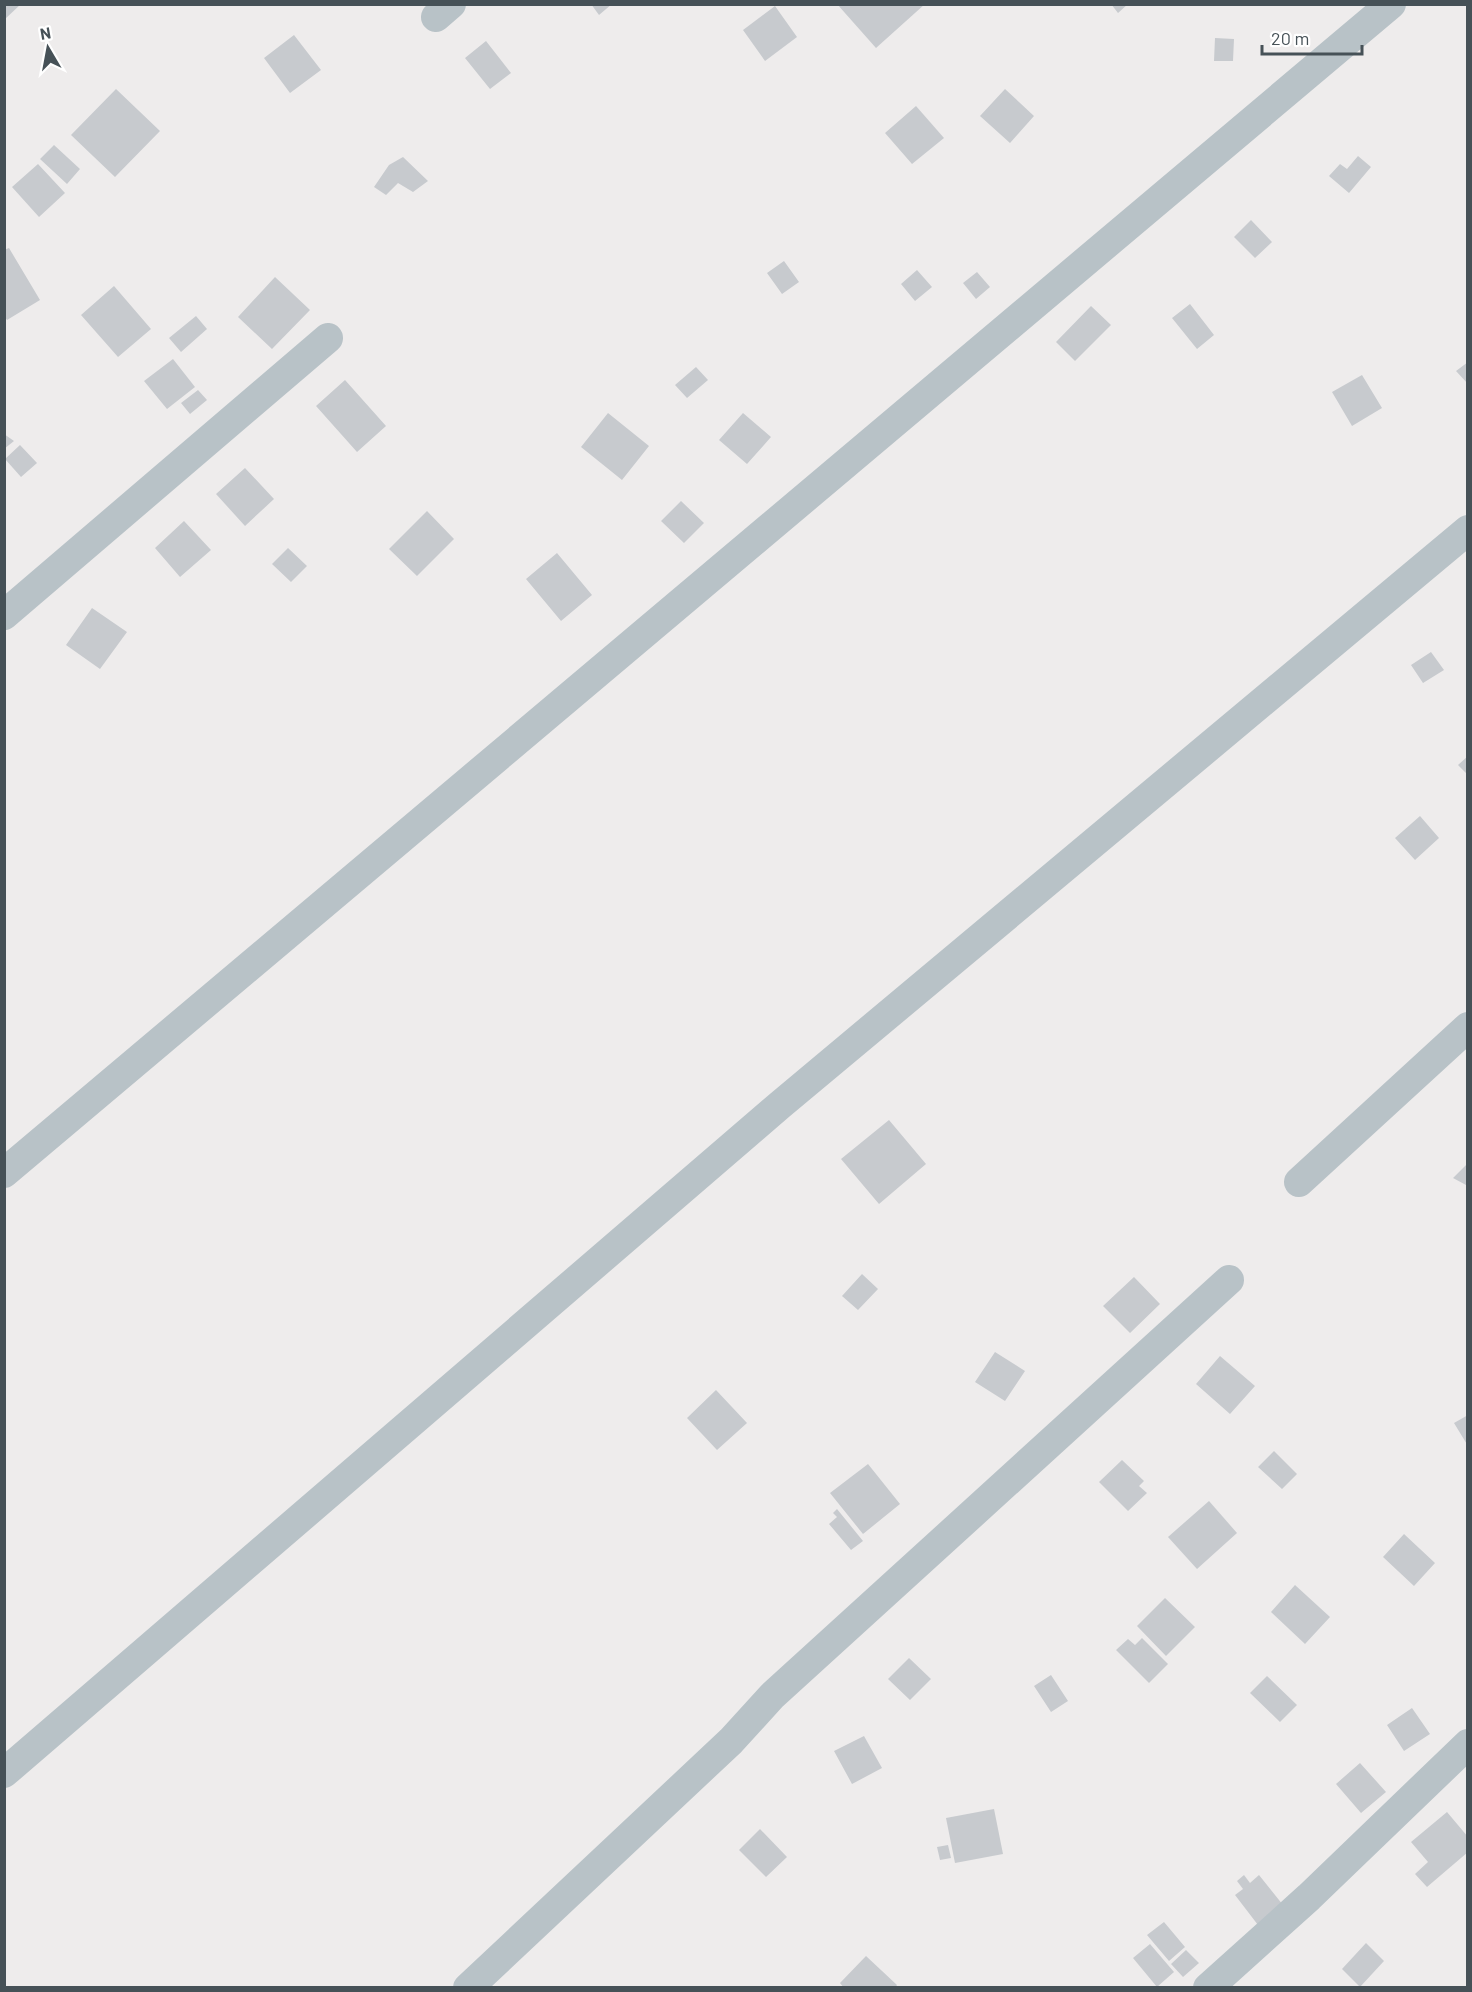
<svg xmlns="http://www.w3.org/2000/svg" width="1472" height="1992" font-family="Barlow,sans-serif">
<rect width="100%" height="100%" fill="#eeecec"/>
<path fill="#c7cace" d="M4,4H21L4,20Z
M591,4H612L599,15Z
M837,4H925L876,48Z
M1111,4H1128L1118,13Z
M775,6L797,37L765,61L743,30Z
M294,35L321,70L290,93L264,58Z
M1215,38L1234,39L1233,61H1214Z
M486,41L511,73L490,89L465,58Z
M116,89L160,131L115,177L71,135Z
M1005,89L1034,116L1010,143L980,116Z
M916,106L944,138L912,164L885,133Z
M54,145L80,169L67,184L40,159Z
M1358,156L1371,167L1349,193L1329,176L1340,164L1347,169Z
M403,157L428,181L413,192L398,183L386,195L374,187L389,165Z
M38,164L65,193L39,217L12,187Z
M1251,220L1272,242L1255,258L1234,237Z
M9,248L40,300L7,320L4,316V250Z
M784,261L799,282L782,294L767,273Z
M917,270L932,287L915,301L901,284Z
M977,272L990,287L976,299L963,283Z
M275,277L310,310L272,349L238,317Z
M114,286L151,329L118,357L81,315Z
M1190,304L1214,335L1197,349L1172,318Z
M1091,306L1111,325L1075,361L1056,342Z
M196,316L207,329L181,352L169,338Z
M173,359L195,387L167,409L144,381Z
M1468,362V384L1456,371Z
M696,367L708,380L687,398L675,385Z
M1362,375L1382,408L1352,426L1332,392Z
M345,380L386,426L357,452L316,406Z
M198,390L207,400L190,414L181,403Z
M608,413L649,446L622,480L581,447Z
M743,413L771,437L747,464L719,440Z
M4,434L14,441L4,449Z
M20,445L37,463L21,477L5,459Z
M245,468L274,499L245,526L216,494Z
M681,501L704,523L684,543L661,521Z
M427,511L454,539L417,576L389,549Z
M184,521L211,550L180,577L155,548Z
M288,548L307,566L291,582L272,564Z
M557,553L592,595L561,621L526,579Z
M92,608L127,632L100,669L66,645Z
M1431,652L1444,670L1423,683L1411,665Z
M1468,756V775L1458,765Z
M1420,816L1439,838L1415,860L1395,838Z
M889,1120L926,1164L879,1204L841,1159Z
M1468,1163V1184L1466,1185L1453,1178Z
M862,1274L878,1289L858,1310L842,1296Z
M1134,1277L1160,1304L1130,1333L1103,1306Z
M995,1352L1025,1371L1005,1401L975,1382Z
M1220,1356L1255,1386L1230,1414L1196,1384Z
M716,1390L747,1423L717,1450L687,1418Z
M1468,1415V1446L1454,1423Z
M1274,1451L1297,1474L1282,1489L1258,1467Z
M1122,1460L1144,1481L1139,1486L1147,1493L1128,1511L1099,1482Z
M868,1464L900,1504L863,1534L830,1493Z
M1209,1501L1237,1533L1197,1569L1168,1537Z
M837,1509L863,1541L851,1550L829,1524L837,1517L833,1513Z
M1404,1534L1435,1563L1414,1586L1383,1557Z
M1295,1585L1330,1617L1305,1644L1271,1612Z
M1165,1598L1195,1627L1166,1656L1137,1626Z
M1142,1638L1168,1664L1149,1683L1116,1650L1128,1639L1135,1645Z
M909,1658L931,1679L910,1700L888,1679Z
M1051,1675L1068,1701L1051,1712L1034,1686Z
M1267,1676L1297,1705L1280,1722L1250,1693Z
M1412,1708L1430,1734L1404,1751L1387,1725Z
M864,1736L882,1768L852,1784L834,1751Z
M1360,1763L1386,1792L1361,1813L1336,1784Z
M994,1809L1003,1854L955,1863L946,1818Z
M1447,1812L1468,1837V1852L1427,1887L1415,1874L1428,1862L1411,1842Z
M760,1829L787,1857L766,1877L739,1850Z
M948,1845L951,1858L940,1860L937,1847Z
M1244,1875L1250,1883L1259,1875L1283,1905L1258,1925L1235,1895L1243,1889L1237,1881Z
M1164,1922L1185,1947L1169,1961L1147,1935Z
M1366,1943L1384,1961L1360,1987L1342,1969Z
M1150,1944L1174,1972L1157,1987L1133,1958Z
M1186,1950L1199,1963L1183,1977L1171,1964Z
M866,1956L897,1985L895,1988H844L840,1983Z"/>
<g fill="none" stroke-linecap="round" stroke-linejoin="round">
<path stroke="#b8c2c7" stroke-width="30" d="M436,17L451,4
M4,615L328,338
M4,1173L1391,4
M1299,1182L1468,1027
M4,1773L780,1105L1468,530
M468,1988L731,1741L772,1696L1229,1280
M1208,1988L1309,1897L1468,1744"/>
</g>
<rect width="1472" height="1992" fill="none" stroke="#465157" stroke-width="12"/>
<g transform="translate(48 48) rotate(350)" stroke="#ffffff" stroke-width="4.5" paint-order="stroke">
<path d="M0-4.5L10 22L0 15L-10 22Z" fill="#465157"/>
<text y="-9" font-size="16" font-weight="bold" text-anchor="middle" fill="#465157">N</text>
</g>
<path d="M1262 45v9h100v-9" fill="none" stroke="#465157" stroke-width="3"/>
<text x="1271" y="45" font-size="18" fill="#465157" stroke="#ffffff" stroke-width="4.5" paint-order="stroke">20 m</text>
</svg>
